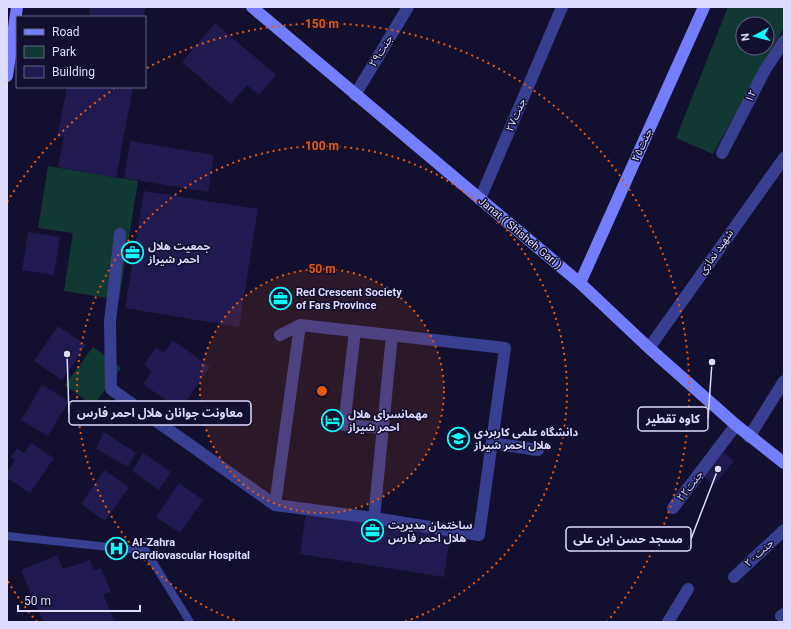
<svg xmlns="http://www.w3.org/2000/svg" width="791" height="629" font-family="Roboto,'Noto Sans Arabic',sans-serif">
<rect width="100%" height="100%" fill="#12102e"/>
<path fill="#123833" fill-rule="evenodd" d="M728,7H784V27L713,154L676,138ZM743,24H767V48H743Z
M48,166L138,181L119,300L64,291L73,233L38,228Z
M93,347L121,368L93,406L65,385Z"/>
<path fill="#201a50" d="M90,7H145L144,17H89Z
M215,23L276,75L259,95L247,85L231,104L182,62Z
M67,87H133L116,178L58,167L64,136L57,138Z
M130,141L214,155L208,192L124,178Z
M144,191L258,209L239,327L125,308Z
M28,232L60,237L54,275L22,270Z
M58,326L86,345L62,380L34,361Z
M173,340L210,367L180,410L143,384L152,371L144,365L156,347L164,353Z
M42,385L69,401L48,436L21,420Z
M104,432L136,453L128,467L96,449Z
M31,443L54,458L30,493L7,478V472L15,460L11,457L17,448L24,453Z
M723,452L734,461L714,485L703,476Z
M143,453L171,472L159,490L132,471Z
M104,470L129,487L105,521L81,504Z
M179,483L203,500L180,533L156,517Z
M306,513L450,536L444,577L300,554Z
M57,555L63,569L90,560L94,570L101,568L111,592L103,594L115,622H43L21,570Z"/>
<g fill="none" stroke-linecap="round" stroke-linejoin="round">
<path stroke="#383e90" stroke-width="8" d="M7,536L146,551L190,622"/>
<path stroke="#383e90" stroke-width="12" d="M355,95L408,7
M722,153L765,70L784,41
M480,199L562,7
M120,234L110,321L111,389L275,505
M355,331L344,425L383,428
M280,335L300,325L505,348L479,535L374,518L275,505L300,325
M649,348L784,158
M749,437L784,381
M492,443L538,450
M673,508L736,425
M374,518L392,335
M734,577L784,530
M781,616L784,614
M668,622L688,589"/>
<path stroke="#737eff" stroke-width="12" d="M252,7L580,283L649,348L736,425L784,463
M7,76L17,7
M580,283L704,7"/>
</g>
<circle cx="322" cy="391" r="122" fill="#e8590c" fill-opacity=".12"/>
<g fill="none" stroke="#e8590c" stroke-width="2" stroke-dasharray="2 4">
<circle cx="322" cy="391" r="122"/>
<path d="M240 622A245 245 0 1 1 404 622"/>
<path d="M37 622A367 367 0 0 1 7 580M7 202A367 367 0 0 1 114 89M147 68A367 367 0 0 1 607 622"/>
</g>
<defs>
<symbol id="office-ring" viewBox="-11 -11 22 22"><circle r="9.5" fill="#12102e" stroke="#08fffe" stroke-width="1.5"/><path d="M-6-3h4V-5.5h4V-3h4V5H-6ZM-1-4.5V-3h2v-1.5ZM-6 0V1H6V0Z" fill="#08fffe"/></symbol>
<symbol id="hotel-ring" viewBox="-11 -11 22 22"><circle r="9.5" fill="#12102e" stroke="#08fffe" stroke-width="1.5"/><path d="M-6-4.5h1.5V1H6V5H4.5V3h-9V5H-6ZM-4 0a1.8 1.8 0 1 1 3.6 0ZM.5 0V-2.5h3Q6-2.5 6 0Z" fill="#08fffe"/></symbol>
<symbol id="university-ring" viewBox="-11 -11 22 22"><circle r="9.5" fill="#12102e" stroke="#08fffe" stroke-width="1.5"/><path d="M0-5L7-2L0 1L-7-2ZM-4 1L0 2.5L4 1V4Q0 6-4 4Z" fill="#08fffe"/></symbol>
<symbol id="hospital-ring" viewBox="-11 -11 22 22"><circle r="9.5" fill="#12102e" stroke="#08fffe" stroke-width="1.5"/><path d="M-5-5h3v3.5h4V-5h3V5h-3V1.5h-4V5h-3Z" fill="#08fffe"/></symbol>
</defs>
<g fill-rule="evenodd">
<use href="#office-ring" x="120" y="240" width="25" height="25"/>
<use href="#office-ring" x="268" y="286" width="25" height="25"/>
<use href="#hotel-ring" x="320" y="408" width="25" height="25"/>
<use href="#university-ring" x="446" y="426" width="25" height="25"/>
<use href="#office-ring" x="360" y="518" width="25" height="25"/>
<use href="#hospital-ring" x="104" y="536" width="25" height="25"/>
</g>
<g text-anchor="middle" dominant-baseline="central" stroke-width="3" stroke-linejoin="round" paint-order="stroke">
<g font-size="11" fill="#dddcff" stroke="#12102e">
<text transform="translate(381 51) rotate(-59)">جنت۲۹</text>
<text transform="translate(751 96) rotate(-63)">۱۲</text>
<text transform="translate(516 115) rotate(-67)">جنت۲۷</text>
<text transform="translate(642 145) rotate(-66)">جنت۲۵</text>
<text transform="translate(520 233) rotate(40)">Janat ( Shisheh Gari )</text>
<text transform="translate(716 252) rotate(-55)">شهید نمازی</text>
<text transform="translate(690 486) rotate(-53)">جنت۲۲</text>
<text transform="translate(759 553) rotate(-43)">جنت۲۰</text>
</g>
<g font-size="11" font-weight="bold" fill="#dddcff" stroke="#12102e" text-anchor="start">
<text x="148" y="246">جمعیت هلال<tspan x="148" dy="13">احمر شیراز</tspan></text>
<text x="296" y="292">Red Crescent Society<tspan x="296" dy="13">of Fars Province</tspan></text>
<text x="348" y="414">مهمانسرای هلال<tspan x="348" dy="13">احمر شیراز</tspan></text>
<text x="474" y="432">دانشگاه علمی کاربردی<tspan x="474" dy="13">هلال احمر شیراز</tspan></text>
<text x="388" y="525">ساختمان مدیریت<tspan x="388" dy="13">هلال احمر فارس</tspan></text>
<text x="132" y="542">Al-Zahra<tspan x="132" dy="13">Cardiovascular Hospital</tspan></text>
</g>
</g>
<circle cx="322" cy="391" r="6" fill="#e8590c" stroke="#12102e" stroke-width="2"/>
<g font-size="12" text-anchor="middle" font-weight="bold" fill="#e8590c" stroke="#12102e" stroke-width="3" stroke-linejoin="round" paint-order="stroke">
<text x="322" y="28">150 m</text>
<text x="322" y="150">100 m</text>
<text x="322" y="273">50 m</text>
</g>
<path fill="none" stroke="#dddcff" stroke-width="1.5" d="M67 354L69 413M712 362L708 419M718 469L691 539"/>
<g fill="#dddcff" stroke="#12102e" stroke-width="1.5">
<circle cx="67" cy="354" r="4"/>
<circle cx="712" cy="362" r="4"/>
<circle cx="718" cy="469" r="4"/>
</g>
<g fill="#12102e" stroke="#dddcff" stroke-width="1.5">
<rect x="69" y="401" width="182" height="24" rx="4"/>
<rect x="638" y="407" width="70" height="24" rx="4"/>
<rect x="566" y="527" width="125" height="24" rx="4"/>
</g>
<g font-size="12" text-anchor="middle" font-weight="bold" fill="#dddcff">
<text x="160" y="417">معاونت جوانان هلال احمر فارس</text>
<text x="673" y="423">کاوه تقطیر</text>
<text x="628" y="543">مسجد حسن ابن علی</text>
</g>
<rect width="791" height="629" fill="none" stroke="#dddcff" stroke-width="16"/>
<rect x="16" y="16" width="130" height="72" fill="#12102e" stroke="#636282"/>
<rect x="24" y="29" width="20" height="6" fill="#737eff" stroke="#636282"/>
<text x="52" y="36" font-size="12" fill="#dddcff">Road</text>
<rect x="24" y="46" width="20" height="12" fill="#123833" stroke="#636282"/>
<text x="52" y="56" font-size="12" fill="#dddcff">Park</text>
<rect x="24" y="66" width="20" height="12" fill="#201a50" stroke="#636282"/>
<text x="52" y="76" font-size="12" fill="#dddcff">Building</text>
<g transform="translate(755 36) rotate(263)"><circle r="19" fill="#12102e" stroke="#636282"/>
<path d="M0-3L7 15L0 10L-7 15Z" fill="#08fffe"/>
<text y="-6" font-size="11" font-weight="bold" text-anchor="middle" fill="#dddcff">N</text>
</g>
<path d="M18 605v6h122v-6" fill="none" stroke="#dddcff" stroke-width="2"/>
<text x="24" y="605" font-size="12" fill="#dddcff" stroke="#12102e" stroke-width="3" paint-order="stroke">50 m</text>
</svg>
